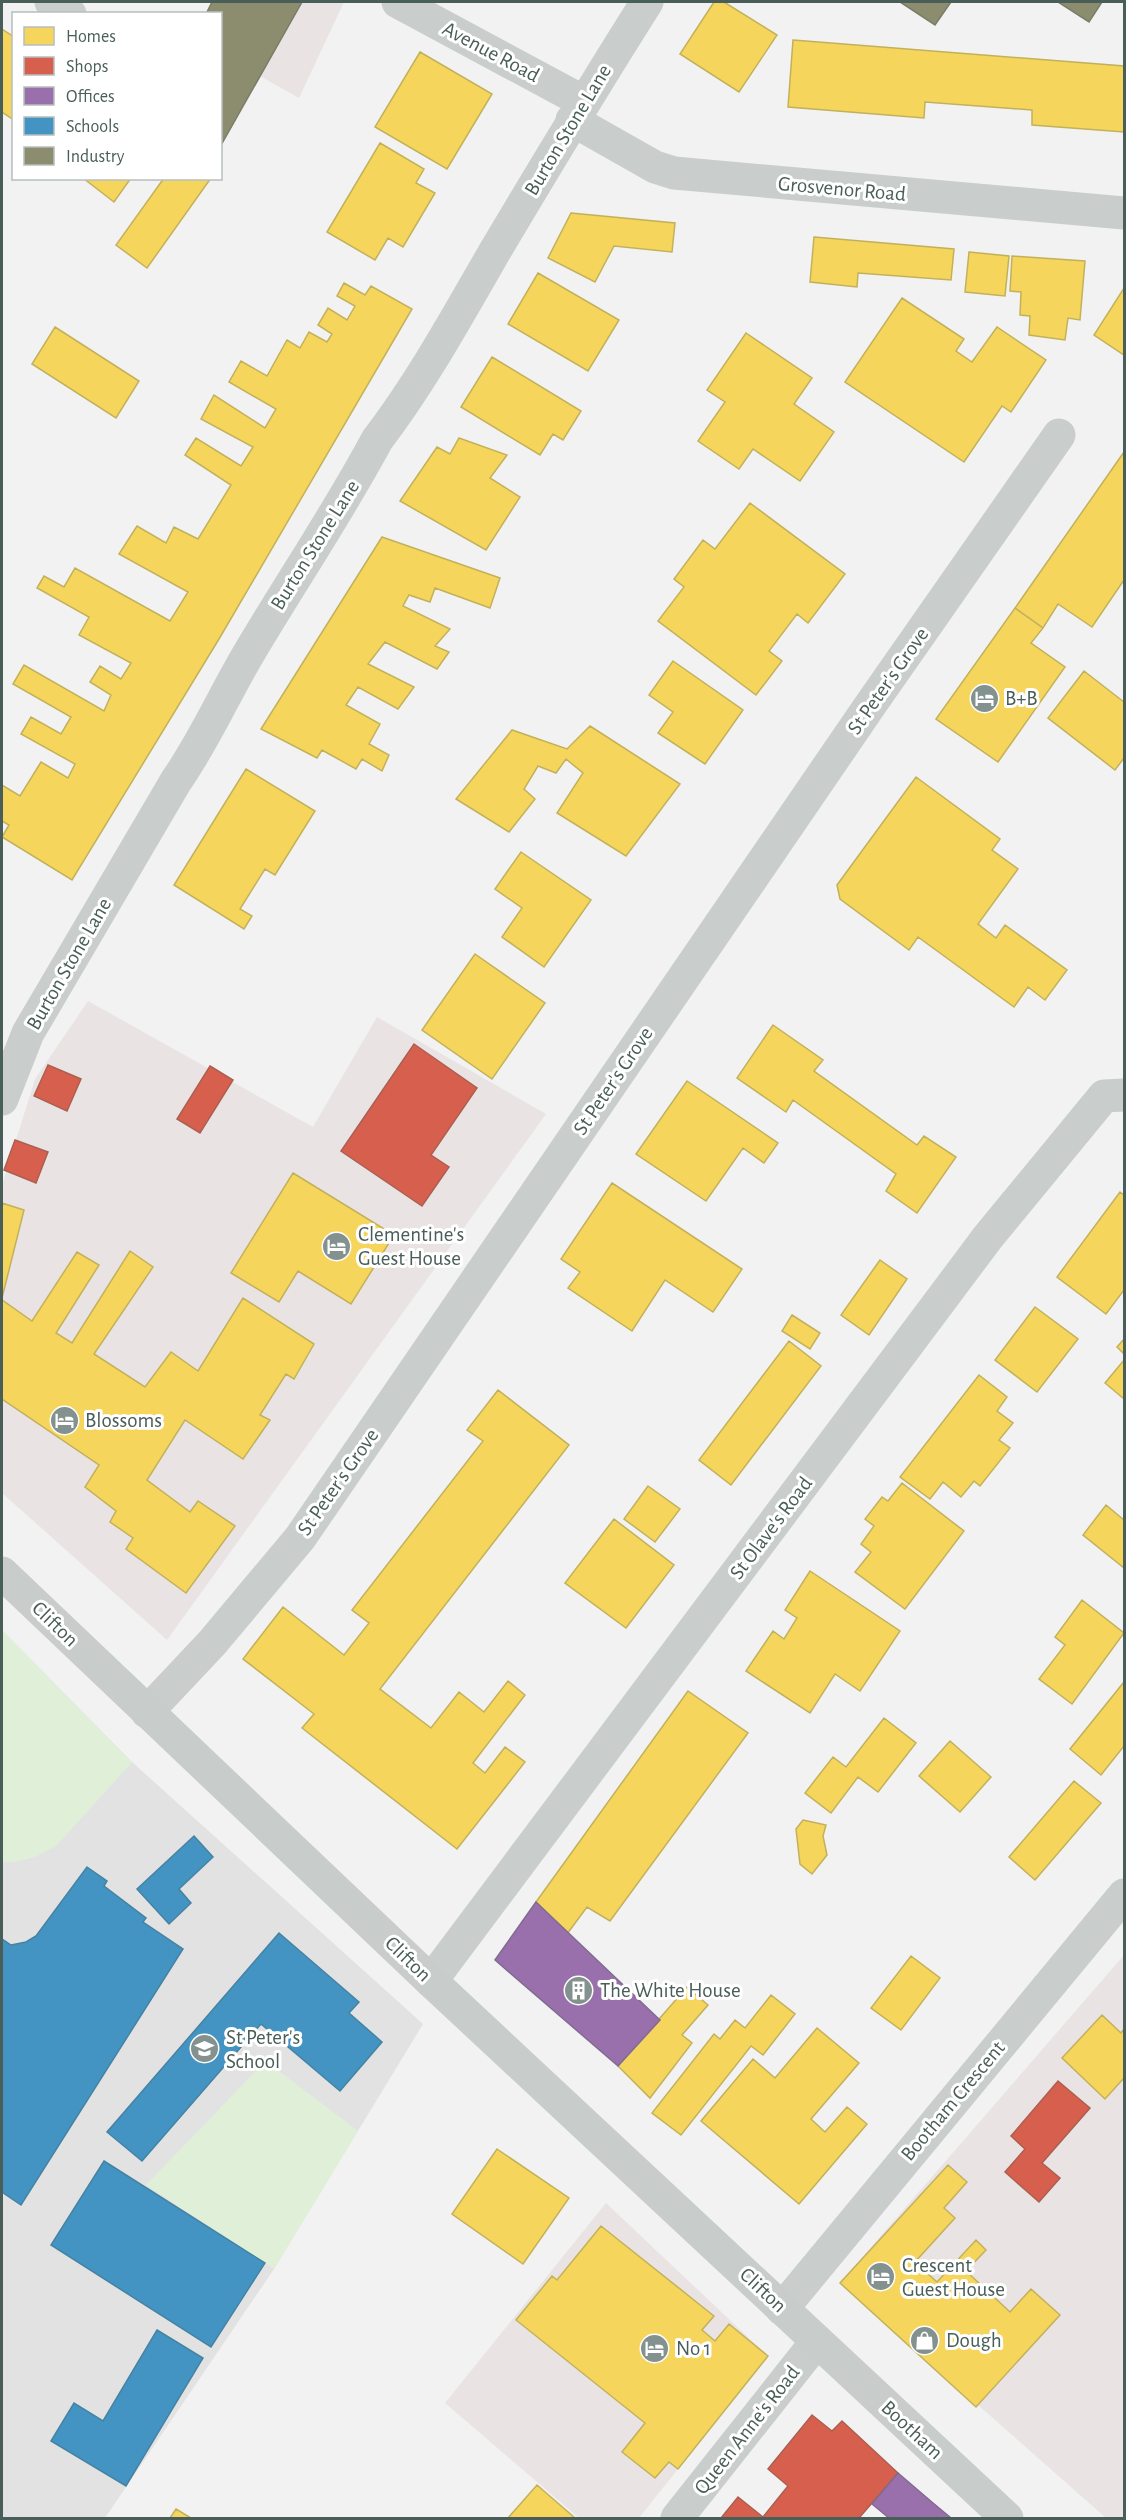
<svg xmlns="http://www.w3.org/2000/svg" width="1126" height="2520" font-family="'Alegreya Sans',sans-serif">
<rect width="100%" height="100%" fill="#f2f2f2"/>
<path fill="#eae3e3" d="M212,2H344L299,98L260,76L221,147L220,14H206Z
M88,1001L313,1127L377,1017L546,1114L167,1640L2,1493V1185L35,1079Z
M1124,1955V2518H1106L840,2283Z
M606,2203L768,2356L639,2518H579L445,2403Z"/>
<path fill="#e3e2e3" d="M2,1630L132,1762L423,2024L274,2269L105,2518H2Z"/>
<path fill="#e0f0d8" d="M2,1630L132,1762L56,1846L35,1857L13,1862H2Z
M258,2069H276L358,2131L274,2269L146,2185Z"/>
<path fill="#f6d55c" stroke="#c2b15b" stroke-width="1.5" d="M714,2H724L777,35L739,92L680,54Z
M2,29L14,37V120L2,112Z
M793,40L1124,66V132L1032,125V110L925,102L924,118L788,107Z
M420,52L492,94L447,169L375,127Z
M380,143L424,169L416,183L435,193L403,247L388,238L375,260L327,232Z
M83,178H131L114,202Z
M164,178H211L147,268L116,245Z
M571,213L675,223L672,252L614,246L595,282L548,258Z
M814,237L954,249L951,280L858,273L857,287L810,282Z
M969,252L1009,256L1005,296L965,292Z
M1012,256L1085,261L1080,320L1068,318L1065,340L1029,335L1030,316L1020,315L1021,292L1010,291Z
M538,273L619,320L588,371L508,324Z
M344,283L365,295L371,286L412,309L219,639L72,880L2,837L9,825L2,821V785L20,796L41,762L68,778L75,764L21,734L31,717L61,734L71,717L13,684L24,665L104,711L111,695L90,682L100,666L121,679L131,663L79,635L89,617L37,588L44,576L64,587L75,568L170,621L188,592L119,554L137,526L166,543L174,527L198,539L231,485L185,455L196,438L241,466L253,447L201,419L214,395L265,428L276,409L229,382L241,361L267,376L287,340L300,348L309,332L327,342L332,334L318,325L328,308L347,320L355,306L337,296Z
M1124,288V355L1094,335Z
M902,298L964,339L956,351L972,362L997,327L1046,360L1011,412L1002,406L964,462L845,382Z
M55,327L139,381L116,418L32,364Z
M746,333L812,378L794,404L834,432L800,481L753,449L739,469L698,441L725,402L707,390Z
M492,357L581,411L563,440L553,434L540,455L461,407Z
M459,438L507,455L490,478L520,497L486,550L400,501L437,447L450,454Z
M1124,452V580L1092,627L1058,604L1043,628L1015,608Z
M750,503L845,574L808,623L797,614L769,651L782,661L756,695L658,621L684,587L674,579L703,540L715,549Z
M382,537L500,578L490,608L435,588L430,602L409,595L403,606L450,629L435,646L449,652L437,669L385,642L368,664L414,687L398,709L358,687L346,705L380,724L369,744L389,755L382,771L362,759L356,769L322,750L317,758L261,729Z
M1015,608L1043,628L1031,643L1065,667L998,762L936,719Z
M673,661L743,710L705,764L658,733L673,712L649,695Z
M1084,671L1124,702V758L1115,770L1048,718Z
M590,726L680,784L626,856L557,813L583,773L566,759L556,773L538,766L524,789L535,799L509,832L456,799L512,730L567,749Z
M246,769L315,811L275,875L265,869L240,909L252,916L244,929L174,885Z
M916,777L1000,839L992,850L1018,869L978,924L996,938L1005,925L1067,970L1045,1000L1028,987L1014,1007L918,937L909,950L840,899L837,885Z
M521,852L591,900L544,967L502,937L522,908L495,889Z
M475,954L545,1003L492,1079L422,1030Z
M773,1025L823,1060L814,1071L917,1145L924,1136L956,1157L917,1213L886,1191L896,1174L793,1100L786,1112L737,1078Z
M687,1081L778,1143L764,1163L743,1148L706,1201L636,1154Z
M293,1173L394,1235L351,1304L298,1271L279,1302L231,1273Z
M612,1183L742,1269L713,1312L665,1280L632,1331L568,1288L580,1272L561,1259Z
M1120,1192L1124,1195V1290L1106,1314L1057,1277Z
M2,1203L24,1210L2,1298Z
M130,1251L153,1267L94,1354L145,1387L171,1352L198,1371L243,1298L314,1344L294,1379L286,1374L260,1415L270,1420L243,1459L185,1420L147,1480L190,1512L198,1501L235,1526L186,1593L126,1549L133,1538L110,1522L116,1511L85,1487L99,1465L2,1399V1300L32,1321L77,1252L99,1265L56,1333L72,1343Z
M880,1260L907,1279L869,1335L841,1315Z
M1035,1307L1078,1339L1037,1392L995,1360Z
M792,1315L820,1333L810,1349L782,1331Z
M1124,1339V1354L1117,1347Z
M789,1341L821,1366L731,1485L699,1460Z
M1124,1360V1399L1105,1383Z
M979,1375L1007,1397L997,1411L1013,1423L999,1440L1010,1448L980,1486L974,1481L961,1497L943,1482L930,1499L900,1477Z
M498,1390L569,1445L380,1689L431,1728L459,1692L484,1712L508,1681L525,1695L473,1763L485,1773L505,1747L525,1762L457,1849L302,1728L314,1714L243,1659L283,1607L344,1655L369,1623L352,1610L483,1441L467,1430Z
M902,1483L964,1531L905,1609L855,1572L871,1552L861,1544L874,1526L865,1519L882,1497L888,1501Z
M648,1486L680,1509L655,1542L624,1519Z
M1106,1505L1124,1520V1568L1083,1535Z
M614,1519L674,1565L626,1628L565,1583Z
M810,1571L900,1631L860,1691L835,1674L810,1713L746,1671L773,1631L784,1639L797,1618L785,1610Z
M1082,1600L1124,1633L1072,1704L1039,1679L1065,1645L1055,1637Z
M1124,1682V1746L1101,1775L1070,1749Z
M688,1691L748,1733L610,1921L587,1907L567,1934L536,1902Z
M884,1718L916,1743L878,1792L858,1777L831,1813L805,1793L833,1757L846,1767Z
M950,1741L991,1777L960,1812L919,1776Z
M1074,1781L1101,1803L1035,1880L1009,1857Z
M803,1820L826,1825L823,1836L827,1855L812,1874L800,1864L796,1829Z
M911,1956L940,1978L901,2030L871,2008Z
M687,1987L708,2005L682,2035L692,2043L650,2098L618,2066Z
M771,1995L795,2014L763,2055L751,2046L681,2135L652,2113L714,2034L720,2039L735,2020L745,2028Z
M1102,2015L1121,2033L1124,2029V2078L1105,2099L1062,2058Z
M817,2028L859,2063L811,2119L825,2132L847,2107L867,2124L799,2204L701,2121L753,2059L775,2078Z
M497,2149L569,2198L523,2264L452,2214Z
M948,2165L967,2182L944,2208L955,2218L915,2262L937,2282L976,2240L986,2250L966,2271L1010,2312L1031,2289L1060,2315L976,2407L840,2283Z
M601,2226L714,2316L702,2330L715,2341L729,2324L768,2356L678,2469L669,2462L655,2478L622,2452L645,2423L516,2320L552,2276L557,2280Z
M537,2485L575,2518H508Z
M176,2509L191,2518H170Z"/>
<path fill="#d6604d" stroke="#ac5f51" stroke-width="1.5" d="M414,1044L477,1088L431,1155L449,1167L422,1206L341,1151Z
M48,1065L81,1079L67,1111L34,1096Z
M210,1066L233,1080L200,1133L177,1119Z
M15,1140L48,1152L36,1183L4,1170Z
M1058,2081L1090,2108L1042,2163L1060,2178L1039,2202L1005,2172L1025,2149L1011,2136Z
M812,2415L832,2431L842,2421L898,2473L859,2518H721L738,2497L763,2517L788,2486L768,2469Z"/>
<path fill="#9970ab" stroke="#816b92" stroke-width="1.5" d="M536,1902L660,2020L618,2066L495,1960Z
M898,2473L933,2503L951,2518H889L872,2504Z"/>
<path fill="#4393c3" stroke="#4583a3" stroke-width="1.5" d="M194,1836L213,1857L179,1889L191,1903L169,1924L137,1889Z
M87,1867L107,1881L104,1886L146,1918L143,1922L183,1949L21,2205L2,2192V1939L11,1945L26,1942L36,1936Z
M279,1933L359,2002L349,2013L382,2042L340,2091L261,2024L142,2161L107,2132Z
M104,2161L265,2263L211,2347L51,2245Z
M157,2330L203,2358L126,2486L51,2441L74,2403L103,2421Z"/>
<path fill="#8c8c6e" stroke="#787e68" stroke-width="1.5" d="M212,2H302L220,147V14H206Z
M900,2H951L935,25Z
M1058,2H1102L1089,22Z"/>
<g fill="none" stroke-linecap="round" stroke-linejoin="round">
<path stroke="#c9cecd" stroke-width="33" d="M51,2L70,14
M398,2L584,102
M572,120L655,167L674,173L1124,213
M2,1099L28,1033L176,781C204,741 224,695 249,653C291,582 338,513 377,440C422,381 458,315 495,251C545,167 595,84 647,2
M147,1712L212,1643L300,1538L871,704L1059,435
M431,1981L988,1237L1104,1096L1124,1095
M782,2309L1124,1895
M677,2518L817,2341"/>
<path stroke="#c8cdcc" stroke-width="33" d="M2,1573L431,1981L1007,2518"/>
</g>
<defs>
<symbol id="hotel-disc" viewBox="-11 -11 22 22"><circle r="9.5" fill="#84928f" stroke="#fff"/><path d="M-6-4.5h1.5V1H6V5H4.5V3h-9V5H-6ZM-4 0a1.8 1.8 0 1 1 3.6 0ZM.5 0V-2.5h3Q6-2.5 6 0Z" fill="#fff"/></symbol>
<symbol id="building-disc" viewBox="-11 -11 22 22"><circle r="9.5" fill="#84928f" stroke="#fff"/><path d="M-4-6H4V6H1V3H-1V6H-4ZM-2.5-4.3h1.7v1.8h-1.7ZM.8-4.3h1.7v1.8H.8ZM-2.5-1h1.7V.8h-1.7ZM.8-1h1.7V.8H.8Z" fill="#fff"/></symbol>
<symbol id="school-disc" viewBox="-11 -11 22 22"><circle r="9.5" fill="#84928f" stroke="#fff"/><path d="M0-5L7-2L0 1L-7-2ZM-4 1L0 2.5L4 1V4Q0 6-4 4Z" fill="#fff"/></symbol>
<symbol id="shop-disc" viewBox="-11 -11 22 22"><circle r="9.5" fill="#84928f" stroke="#fff"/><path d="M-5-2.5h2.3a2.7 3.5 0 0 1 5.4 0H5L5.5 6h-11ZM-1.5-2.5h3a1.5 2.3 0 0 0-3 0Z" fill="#fff"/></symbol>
</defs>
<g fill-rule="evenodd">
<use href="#hotel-disc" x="968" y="682" width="33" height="33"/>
<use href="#hotel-disc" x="320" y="1230" width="33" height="33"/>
<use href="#hotel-disc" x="48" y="1404" width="33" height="33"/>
<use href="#building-disc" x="562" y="1974" width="33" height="33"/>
<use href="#school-disc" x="188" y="2032" width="33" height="33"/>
<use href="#hotel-disc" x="864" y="2260" width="33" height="33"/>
<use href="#shop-disc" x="908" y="2324" width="33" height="33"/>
<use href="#hotel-disc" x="638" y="2332" width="33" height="33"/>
</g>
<g text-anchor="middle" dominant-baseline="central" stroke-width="6" stroke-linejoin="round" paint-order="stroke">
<g font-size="21" fill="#495e59" stroke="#fff">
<text transform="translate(491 52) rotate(28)">Avenue Road</text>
<text transform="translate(568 130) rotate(-59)">Burton Stone Lane</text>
<text transform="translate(842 189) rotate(5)">Grosvenor Road</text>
<text transform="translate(315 545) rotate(-58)">Burton Stone Lane</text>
<text transform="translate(888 681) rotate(-55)">St Peter's Grove</text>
<text transform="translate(69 964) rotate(-60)">Burton Stone Lane</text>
<text transform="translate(613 1081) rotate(-56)">St Peter's Grove</text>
<text transform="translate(338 1482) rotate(-55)">St Peter's Grove</text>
<text transform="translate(771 1528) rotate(-53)">St Olave's Road</text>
<text transform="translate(55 1624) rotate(44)">Clifton</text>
<text transform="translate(408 1959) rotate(44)">Clifton</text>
<text transform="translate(953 2101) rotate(-50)">Bootham Crescent</text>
<text transform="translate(763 2290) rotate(43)">Clifton</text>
<text transform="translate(747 2430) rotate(-52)">Queen Anne's Road</text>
<text transform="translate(912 2430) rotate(43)">Bootham</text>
</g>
<g font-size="21" fill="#495e59" stroke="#fff" text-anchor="start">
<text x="1005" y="698">B+B</text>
<text x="358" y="1234">Clementine's<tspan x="358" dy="24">Guest House</tspan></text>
<text x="85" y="1420">Blossoms</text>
<text x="600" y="1990">The White House</text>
<text x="226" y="2037">St Peter's<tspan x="226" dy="24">School</tspan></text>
<text x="902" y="2265">Crescent<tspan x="902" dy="24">Guest House</tspan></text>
<text x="946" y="2340">Dough</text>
<text x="676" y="2348">No 1</text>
</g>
</g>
<rect width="1126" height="2520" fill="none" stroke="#495e59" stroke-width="6"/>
<rect x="12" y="12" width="210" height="168" fill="#ffffff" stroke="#b6bfbd" stroke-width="1.5"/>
<rect x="24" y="27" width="30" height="18" fill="#f6d55c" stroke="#b6bfbd" stroke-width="1.5"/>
<text x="66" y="42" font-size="18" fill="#495e59">Homes</text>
<rect x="24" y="57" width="30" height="18" fill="#d6604d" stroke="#b6bfbd" stroke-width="1.5"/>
<text x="66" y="72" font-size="18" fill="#495e59">Shops</text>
<rect x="24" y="87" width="30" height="18" fill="#9970ab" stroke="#b6bfbd" stroke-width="1.5"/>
<text x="66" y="102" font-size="18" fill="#495e59">Offices</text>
<rect x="24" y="117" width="30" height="18" fill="#4393c3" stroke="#b6bfbd" stroke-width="1.5"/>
<text x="66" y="132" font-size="18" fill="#495e59">Schools</text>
<rect x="24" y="147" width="30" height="18" fill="#8c8c6e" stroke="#b6bfbd" stroke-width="1.5"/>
<text x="66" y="162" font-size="18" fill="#495e59">Industry</text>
</svg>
